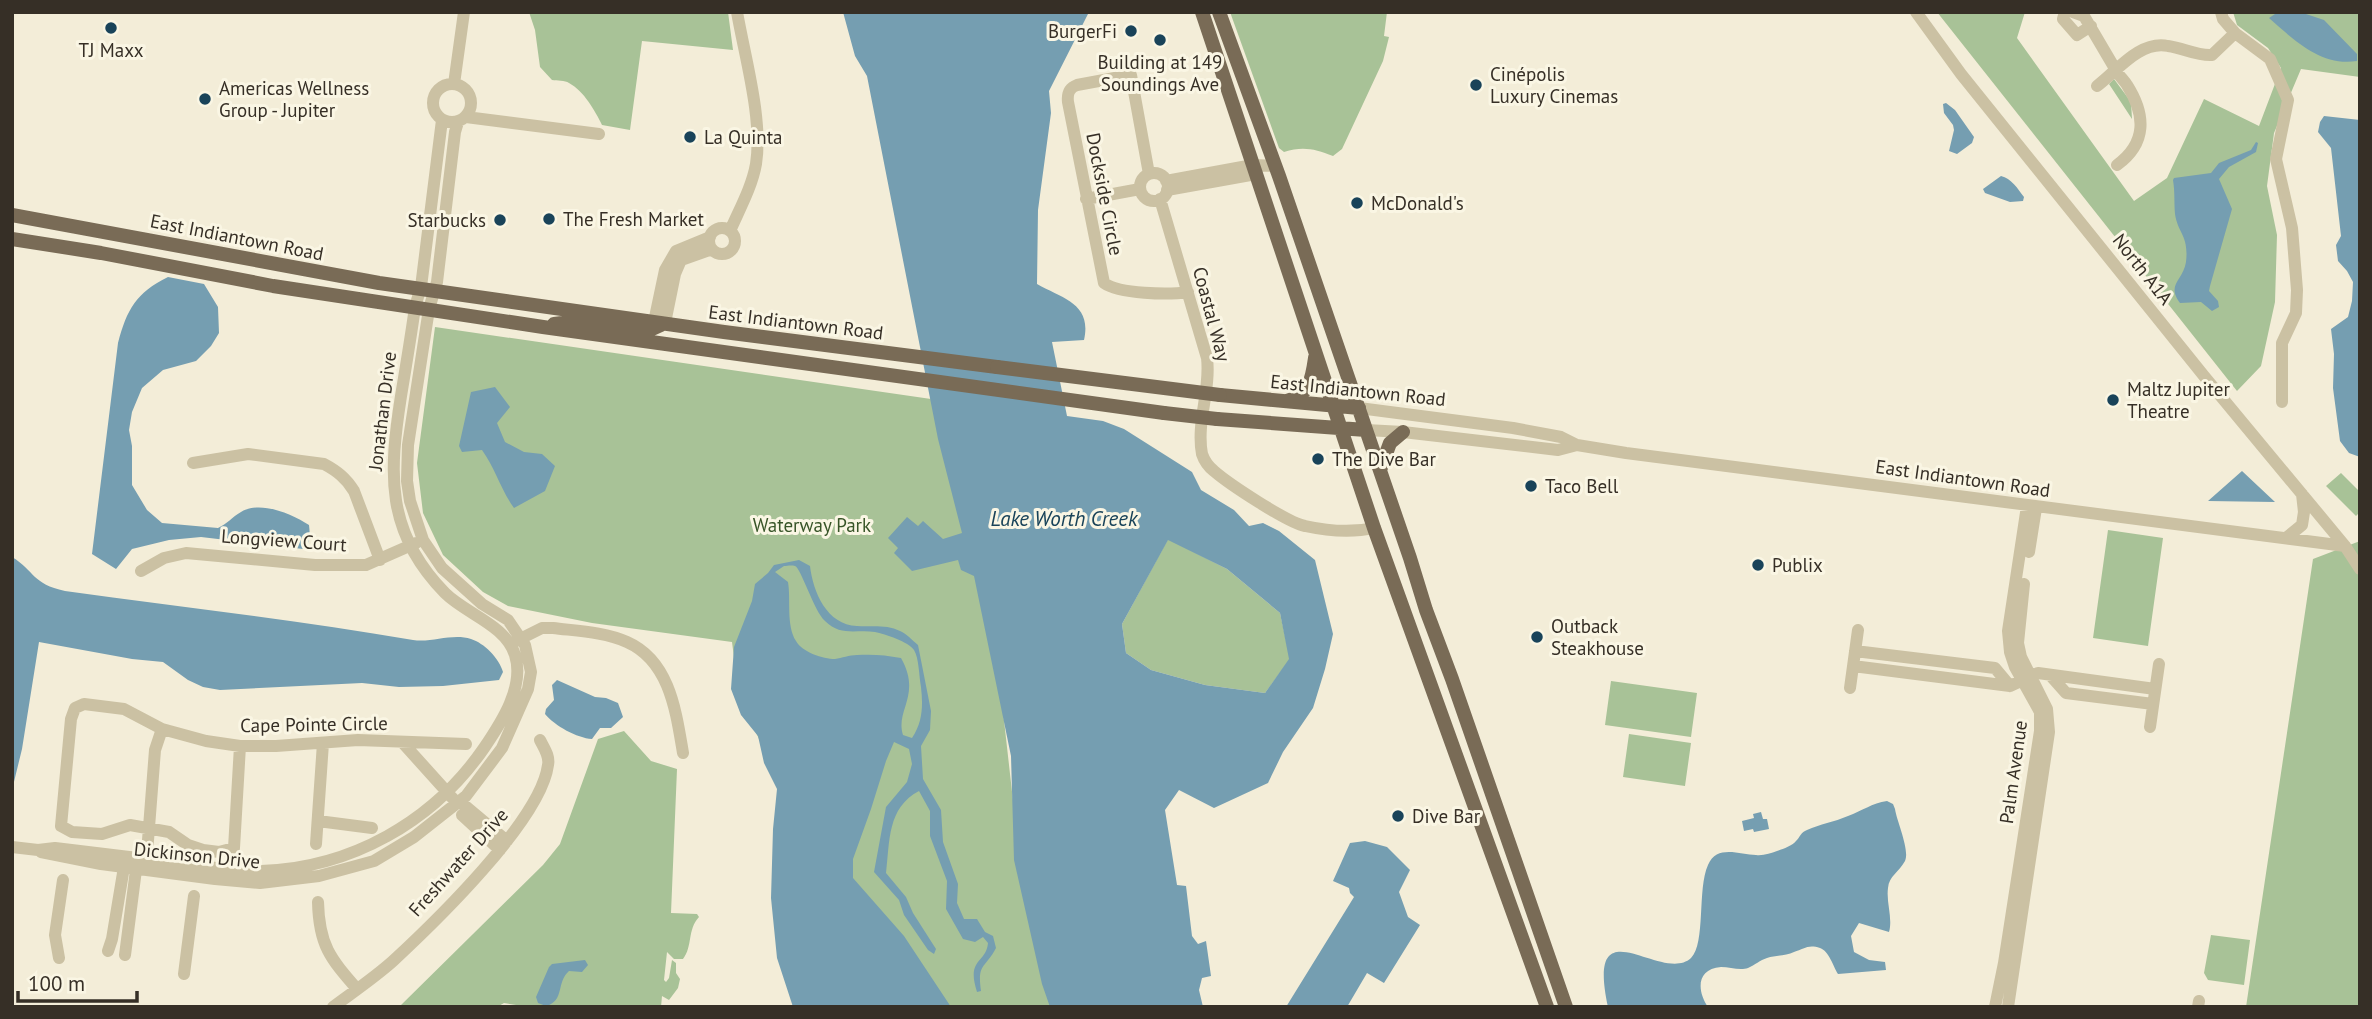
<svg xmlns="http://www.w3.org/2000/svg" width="2372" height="1019" font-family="'PT Sans',sans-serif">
<rect width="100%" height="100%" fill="#f3edd8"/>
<path fill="#a8c297" d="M529,12H728L733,50L642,41L630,130L602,125C595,111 584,91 569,83C565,80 557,81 552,80L540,67L535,30Z
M1230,12H1387L1384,36L1389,37L1383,61L1342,149L1333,156C1315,149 1303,146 1284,152L1279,148Z
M1937,12H2025L2017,38L2134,201L2167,178L2204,99L2259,126L2281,68L2268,48L2237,25L2233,12H2360V77L2301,69L2274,133L2267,186L2277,235L2275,302L2261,366L2237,391Z
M2114,79L2131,102L2132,119L2109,84Z
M435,327L931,399L998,667L1019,854L1056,1007H863L780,783L749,718L737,681L732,642L592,623L508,606L483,592L443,555L423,513L417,463Z
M2341,473L2360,492V512L2356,516L2326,486Z
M2108,530L2163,538L2148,646L2093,638Z
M1168,539L1227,569L1280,613L1290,659L1265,693L1205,685L1151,670L1126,653L1122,624Z
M2360,541V1007H2246L2313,559Z
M1611,681L1697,693L1691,737L1605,725Z
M624,731L651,761L677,769L671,913L697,914L699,917C687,930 693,946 683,959H674L667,952L664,980L666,982L669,978L672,960L676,963V973L680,979L678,988L669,1000L662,996L661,1007H529L504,1003L497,1007H399L543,865L560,844L598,739Z
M1629,734L1691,743L1685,786L1623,777Z
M2211,935L2250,940L2244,985L2208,980L2204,973Z"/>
<path fill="#759eb1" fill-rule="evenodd" d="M843,12H1089L1049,91L1051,113L1038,210L1037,284C1064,299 1092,304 1084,340L1052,342L1067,416L1103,421L1124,429L1192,472L1201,490L1234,510L1249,526L1263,523L1279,531L1315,560L1333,634L1325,669L1313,708L1283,752L1268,783L1214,808L1179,790L1165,810L1177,885L1186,886L1192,936L1198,944L1206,941L1211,976L1202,978L1199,990L1203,1007H1050L1042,984L1014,860L1011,756L974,576L961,570L958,560L912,571L894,553L898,548L888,538L907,517L918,526L923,521L943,539L962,533L938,439L867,76L855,56ZM1168,540L1227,569L1280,613L1289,659L1265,693L1205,685L1151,670L1126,653L1122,624Z
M2278,12H2300L2324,20L2357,54V61C2321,67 2293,39 2269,18Z
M1946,103L1955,110L1974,137L1972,143L1957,154L1949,151L1954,130L1953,125L1944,113L1943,104Z
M2324,116L2360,120V457L2349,453L2340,441L2333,388L2334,354L2331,329L2348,317L2352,301L2353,282L2347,271L2338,261L2336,245L2341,236L2331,148L2318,132L2320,122Z
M2256,142L2258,143L2256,152L2229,167L2219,179L2232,209L2210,286L2209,291L2218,301L2219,307L2212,311L2201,302L2180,303C2166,284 2183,281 2186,262C2189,235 2178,234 2175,214C2174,202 2175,192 2173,180L2174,178L2211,173L2219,163L2251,150Z
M2001,176C2011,178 2018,189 2024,197L2023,201L2010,202L1985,193L1983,189Z
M168,277L204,284L218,307L219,333L211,346L196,361L163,370L142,388L132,412L129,430L132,446V485L147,510L162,523L218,528C227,524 232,517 241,512C260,500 292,514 309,525C310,534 311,543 303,549L201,537L169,540L132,549L116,569L92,554L118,343C127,309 136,293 168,277Z
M495,387L510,407L497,423L505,442L524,452L542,454L555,466L545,491L514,508C501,490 495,468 482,450L462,452L459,446L471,392Z
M2242,471L2275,502L2208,501Z
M12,557C35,571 32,584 65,591C181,607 297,620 413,640C432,643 452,633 471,639C484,643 499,658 503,672L499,680L443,686L399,687L362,683L220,690L203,687L188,680L163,662L132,659L39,642L22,749L12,790Z
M799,560L810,566C813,592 827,625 857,626C871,627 887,624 900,631C907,634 912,640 918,645L931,711L930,730L921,746L923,779L941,810L943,842L958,884L957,903L964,919H977L985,932L993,936L996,948C985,969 977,963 981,991L977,992C966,958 986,964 988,943L983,937L975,942L963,939L946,909L947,881L930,836V811L919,791C887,808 890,841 886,873L906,897L913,913L936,949L934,954L928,950L904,915L899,900L874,872L886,807L907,782L912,764L909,749L894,742L886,761L871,809L853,859V878L904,936L951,1007H793L777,958L771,898L773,829L777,789L764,763L758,736L741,715L731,689L734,647L752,601L755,584L768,573L774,565ZM784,566C787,566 791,565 795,566C801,568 814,611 825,621C841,637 857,629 875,632C885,634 909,642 914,650C919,658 919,676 921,687C923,705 923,722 912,738L903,735C895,710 922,695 901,658C886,655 872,654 857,655C849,655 842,658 835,659C823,659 802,652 796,641C786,625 791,600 788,582L775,572Z
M557,680L595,697L606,698L618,703L623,717L611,728H600L592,739C577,738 555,726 545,714L546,709L554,700L552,685Z
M1887,801L1893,804L1895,809C1897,822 1910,850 1905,861C1899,872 1889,876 1888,888C1886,903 1893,918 1889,932L1859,923L1851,936L1854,952L1869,960L1885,962L1886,970L1838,974C1833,966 1829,951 1820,948C1808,944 1804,949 1794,952C1786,956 1776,955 1767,958C1760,960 1755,965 1748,968C1740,971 1730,967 1721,967C1696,969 1697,991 1708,1007H1608C1585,901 1662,985 1691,958C1706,943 1697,889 1708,865C1717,844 1740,855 1756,855C1763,856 1771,853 1777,851C1783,849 1792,846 1796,841C1800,837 1801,832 1807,830C1820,824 1834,822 1848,816C1862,811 1872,803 1887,801Z
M1761,812L1763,819H1767L1769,829L1754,832L1753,829L1744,831L1742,821L1754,818L1753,814Z
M1365,841L1387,847L1410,870L1399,892L1408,917L1420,925L1384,983L1367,973L1347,1007H1286L1354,897L1350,893L1349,888L1333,881L1350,843Z
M585,960L588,965L582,972L569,971C556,982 565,1001 546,1006L538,1003L536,997L549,967L552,964Z"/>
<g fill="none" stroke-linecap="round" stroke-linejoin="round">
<path stroke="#cbc1a3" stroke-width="12" d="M1916,12L1961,74L2204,376L2345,546L2360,569
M2065,12L2063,19L2077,35L2091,26
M2073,12L2084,16C2094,33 2104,50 2114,67C2117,74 2123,79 2127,85C2146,115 2147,143 2117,165
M2221,12L2223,19L2235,33L2270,59L2288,100L2276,159L2292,228L2297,290L2296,313L2282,343V402
M433 103a19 19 0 1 1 38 0a19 19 0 1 1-38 0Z
M454,84L464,12
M2097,86C2117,71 2140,40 2168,46C2184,48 2196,56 2212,55L2235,33
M466,117L599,134
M1140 187a14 14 0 1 1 28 0a14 14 0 1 1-28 0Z
M1149,174L1131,75L1077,85C1069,88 1067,93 1068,102L1104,283C1119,294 1169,295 1188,292
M1166,181L1253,165L1275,166
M1167,190L1256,174
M1086,199L1140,189
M1160,199L1207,358C1211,390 1196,422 1202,454C1204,460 1209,467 1214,471C1229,484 1288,523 1305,526C1328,531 1351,533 1374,528
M709 241a13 13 0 1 1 26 0a13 13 0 1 1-26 0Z
M730,231C739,210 752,187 756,164C763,119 745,58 737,12
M654,322L665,270L676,251L710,237
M665,323L675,274L681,260L712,249
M1359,408L1513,428L1561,437L1577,445L1626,453L2345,546
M1366,430L1403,432L1558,450L1577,445
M193,463L248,454L324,464C337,471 346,478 354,491L380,560
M2286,538L2302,525L2304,512L2302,494
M2029,552L2036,508
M141,571L164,558L186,553L315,565H366L416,543
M516,641L542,628H553C577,631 605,632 627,642C670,661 676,712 683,753
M1855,651L1995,668L2010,686L2038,673L2155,689
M1853,666L2010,686
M2050,675L2066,693L2153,704
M1850,688L1858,630
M2150,727L2159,664
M402,742L456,802L463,804L507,841
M240,746L234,848L219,852L203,850L188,845L169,832L130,825L102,834L72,832L61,826L71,719L75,708L84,704L124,709L162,729L206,741L240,746H276L358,740L466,744
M462,815L500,850
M318,821L372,828
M316,844L323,743
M12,847L38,850L55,848C99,853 143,859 187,864C211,867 236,872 261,871C351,868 433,822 484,748C501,723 525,687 515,655C506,625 466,614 445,593C385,532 389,473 401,396C406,366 411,336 415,307L421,287L442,120
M41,852L101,864L215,879L260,883L319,876L374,861L414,837L466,796L502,748L528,689L531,672L525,645L508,620L482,604L442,568L423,540L410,501L407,481L408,445L429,309L437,282L455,132L458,122
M146,866L155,750L162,729
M318,902C319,945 330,958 357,989
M108,951L112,939L125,861
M125,955L137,862
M59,958L55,935L63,880
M184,974L194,896
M333,1007C353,992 374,978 393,961C434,923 541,820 548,765C550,756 544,748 540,740
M1995,1007L2004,963L2040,731V712L2015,667L2010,652L2008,631L2027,506
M2008,1007L2049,732L2047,709L2021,657L2018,643L2024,584
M2198,1007L2199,1001"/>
<path stroke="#796b56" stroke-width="14" d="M1202,12L1374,528L1547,1007
M1219,12L1279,176L1410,558L1426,610L1452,679L1566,1007
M12,215L379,283L724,332L997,367
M12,239L101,253L273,286L543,327L1164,413
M554,324L578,321L641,331L650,330L661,325
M1220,395L1359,408
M1287,401C1310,394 1312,379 1315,358
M1217,419L1366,430
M1380,470L1390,443L1403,432"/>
<path stroke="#796b56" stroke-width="14" d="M997,367L1220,395
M1164,413L1217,419"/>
</g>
<g fill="#194359" stroke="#faf6e4" stroke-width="2.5">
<circle cx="111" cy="28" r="7"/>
<circle cx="1131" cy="31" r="7"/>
<circle cx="1160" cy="40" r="7"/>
<circle cx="1476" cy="85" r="7"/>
<circle cx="205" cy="99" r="7"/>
<circle cx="690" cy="137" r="7"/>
<circle cx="1357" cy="203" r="7"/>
<circle cx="549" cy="219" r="7"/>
<circle cx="500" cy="220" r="7"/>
<circle cx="2113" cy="400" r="7"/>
<circle cx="1318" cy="459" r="7"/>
<circle cx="1531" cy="486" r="7"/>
<circle cx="1758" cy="565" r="7"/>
<circle cx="1537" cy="637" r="7"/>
<circle cx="1398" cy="816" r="7"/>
</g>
<g text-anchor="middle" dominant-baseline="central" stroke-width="6" stroke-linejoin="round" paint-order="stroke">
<g font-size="19" fill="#362f26" stroke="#faf6e4" text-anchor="start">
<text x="1117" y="31" text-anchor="end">BurgerFi</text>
<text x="111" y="50" text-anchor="middle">TJ Maxx</text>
<text x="1160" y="62" text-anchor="middle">Building at 149<tspan x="1160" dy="22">Soundings Ave</tspan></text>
<text x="1490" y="74">Cinépolis<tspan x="1490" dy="22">Luxury Cinemas</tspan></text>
<text x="219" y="88">Americas Wellness<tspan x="219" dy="22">Group - Jupiter</tspan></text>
<text x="704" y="137">La Quinta</text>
<text x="1371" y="203">McDonald's</text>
<text x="563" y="219">The Fresh Market</text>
<text x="486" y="220" text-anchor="end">Starbucks</text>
<text x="2127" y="389">Maltz Jupiter<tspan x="2127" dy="22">Theatre</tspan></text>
<text x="1332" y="459">The Dive Bar</text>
<text x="1545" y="486">Taco Bell</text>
<text x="1772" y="565">Publix</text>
<text x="1551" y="626">Outback<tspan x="1551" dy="22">Steakhouse</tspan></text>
<text x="1412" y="816">Dive Bar</text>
</g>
<g font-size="19" fill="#362f26" stroke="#faf6e4">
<text transform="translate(1105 194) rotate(79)">Dockside Circle</text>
<text transform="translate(237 237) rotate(11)">East Indiantown Road</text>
<text transform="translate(2143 269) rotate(52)">North A1A</text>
<text transform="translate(1212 314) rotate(75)">Coastal Way</text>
<text transform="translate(796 322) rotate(7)">East Indiantown Road</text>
<text transform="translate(1358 390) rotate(6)">East Indiantown Road</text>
<text transform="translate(382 411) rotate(-83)">Jonathan Drive</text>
<text transform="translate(1963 478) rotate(8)">East Indiantown Road</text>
<text transform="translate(284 540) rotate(4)">Longview Court</text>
<text transform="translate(314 724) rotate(-1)">Cape Pointe Circle</text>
<text transform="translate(2013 772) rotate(-82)">Palm Avenue</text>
<text transform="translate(197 855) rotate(6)">Dickinson Drive</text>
<text transform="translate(458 862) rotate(-48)">Freshwater Drive</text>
</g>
<g font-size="19" fill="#385528" stroke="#faf6e4">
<text x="812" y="525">Waterway Park</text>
</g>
<g font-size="21" font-style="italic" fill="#194359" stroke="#faf6e4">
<text x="1064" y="518">Lake Worth Creek</text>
</g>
</g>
<rect width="2372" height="1019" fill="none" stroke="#362f26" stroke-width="28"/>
<path d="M18 991v10h119v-10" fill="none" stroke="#362f26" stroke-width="3.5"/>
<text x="28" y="991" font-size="21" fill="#362f26" stroke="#faf6e4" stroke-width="5" paint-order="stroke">100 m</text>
</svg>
